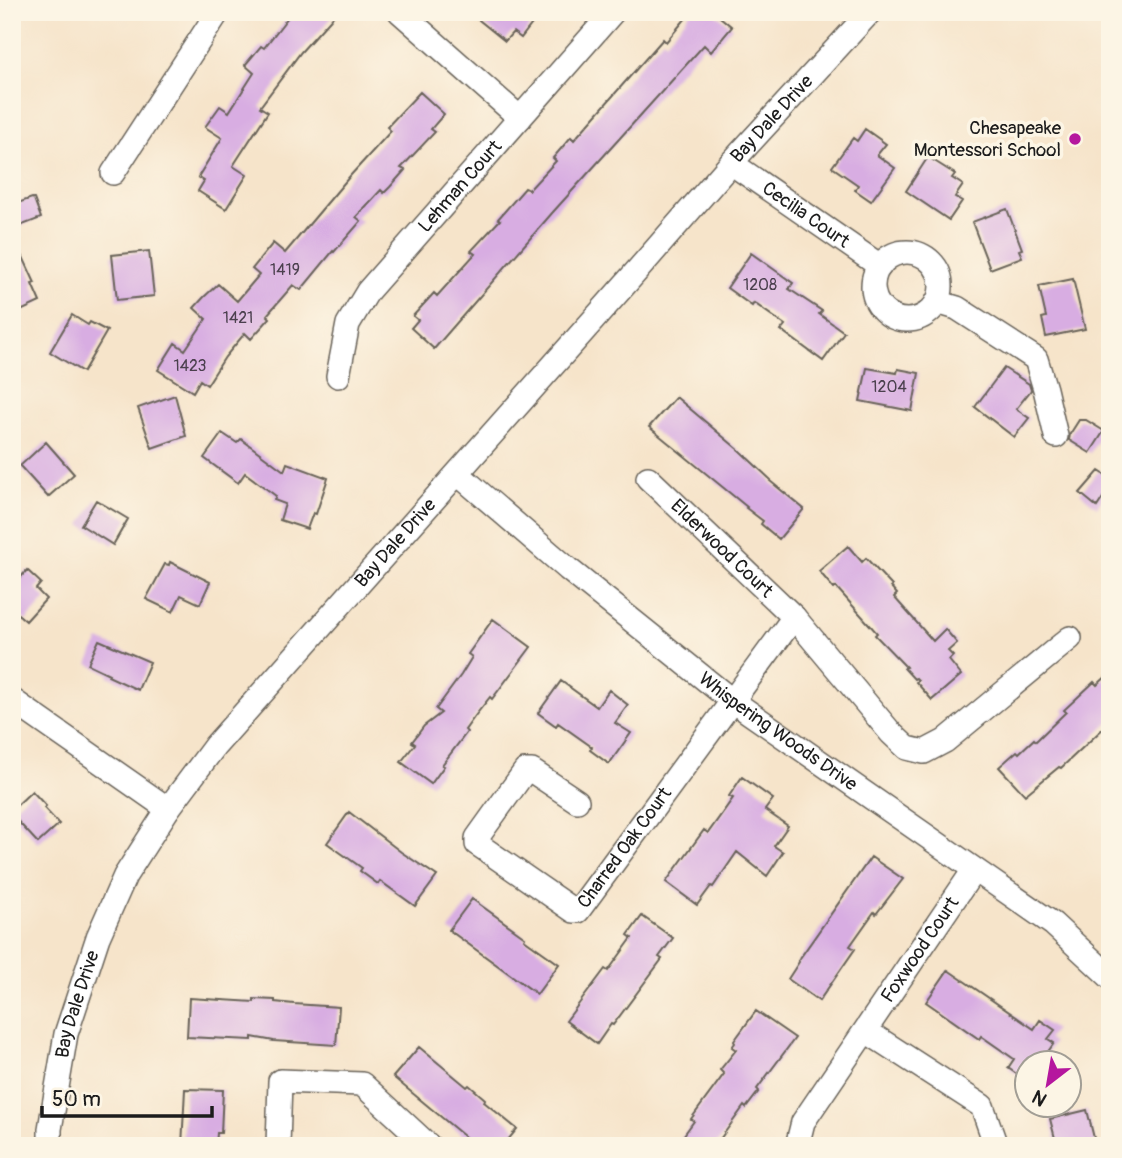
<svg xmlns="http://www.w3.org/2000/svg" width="1122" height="1158" font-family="Pangolin,sans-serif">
<rect width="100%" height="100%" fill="#fcf5e5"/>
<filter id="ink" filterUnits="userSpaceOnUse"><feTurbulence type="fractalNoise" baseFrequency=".0143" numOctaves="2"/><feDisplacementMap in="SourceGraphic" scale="14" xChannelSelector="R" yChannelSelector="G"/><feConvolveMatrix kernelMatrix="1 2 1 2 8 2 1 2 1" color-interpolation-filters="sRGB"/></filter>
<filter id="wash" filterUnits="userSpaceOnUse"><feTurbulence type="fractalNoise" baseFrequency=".00686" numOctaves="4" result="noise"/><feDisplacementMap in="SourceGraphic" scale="28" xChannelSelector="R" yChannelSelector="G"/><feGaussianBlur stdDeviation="1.57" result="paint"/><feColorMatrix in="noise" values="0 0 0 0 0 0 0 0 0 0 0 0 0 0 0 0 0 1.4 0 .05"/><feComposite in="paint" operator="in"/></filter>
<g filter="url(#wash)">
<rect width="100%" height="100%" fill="#f6e4ca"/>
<g id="blocks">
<path fill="#d8ade2" d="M292,12H337L301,52L260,107L268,112L233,166L247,175L226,209L198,191L204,181L198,177L222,138L205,127L220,106L229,112L254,73L245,65L261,46L264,48Z
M469,12H541L521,38L513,32L505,41Z
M691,12H714L732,27L711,52L704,45L553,212L434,349L411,328L418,320L413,316L434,293L437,296L475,254L471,251L500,220L498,219L525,188L529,190L556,161L553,158L571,137L574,140L663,39L666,42Z
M420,92L444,114L431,129L435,132L401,168L405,170L390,187L384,193L381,190L356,217L361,221L334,252L333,251L301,290L293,285L267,315L270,318L251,339L245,333L225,357L207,385L200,380L193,392L158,370L175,343L185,350L206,319L194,308L204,297L218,284L237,301L259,275L252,269L273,243L285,253L350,176L391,131L387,127Z
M865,129L886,144L877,155L895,168L871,201L855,190L858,185L832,167L853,138L857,141Z
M928,157L955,174L952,178L963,185L955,197L962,201L949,220L906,191Z
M32,198L34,199L41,218L12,229V205Z
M1007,209L1022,249L1019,250L1022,257L990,269L972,222Z
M12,233L35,283L32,284L40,302L12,315Z
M149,251L154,296L117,300L112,255Z
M751,253L793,283L789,289L822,311L819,314L844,332L823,361L781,330L785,325L754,303L752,306L727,288Z
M1073,279L1085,329L1046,337L1042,318L1046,317L1039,286Z
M72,315L88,325L90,322L107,331L83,372L50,352Z
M867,368L897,373L898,369L919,373L912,411L860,401Z
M1004,368L1029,384L1031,390L1016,409L1029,418L1014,437L975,407Z
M175,395L186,436L152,448L138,408Z
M676,397L740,451L771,480L770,481L804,509L779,539L761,524L763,521L746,508L747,507L649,427Z
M1079,420H1086L1104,431L1090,453L1069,440L1070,434Z
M222,433L237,443L241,439L284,471L287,463L328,478L316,514L313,513L307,529L280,520L285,504L274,500L276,496L245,473L238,483L204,458Z
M46,442L74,474L48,497L20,466Z
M1099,471L1110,478V487L1097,507L1080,493Z
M96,500L128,519L113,545L81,525Z
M848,546L862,562L866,558L892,586L891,587L897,594L894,597L933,641L945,629L957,643L948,651L953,656L949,660L961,675L932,700L916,682L918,680L916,678L914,679L904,668L906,667L875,635L877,633L836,587L834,589L819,571Z
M170,562L210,582L200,604L181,595L173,612L146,599L165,564L169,565Z
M12,569L21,577L27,570L41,583L36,589L46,599L26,621L12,609Z
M493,619L531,647L492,699L490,697L475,716L465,730L467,732L442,765L444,766L431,784L401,762L415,744L412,742L424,726L441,713L436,709L461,675L472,657L468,654Z
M99,640L150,662L138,690L108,676L109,674L88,664Z
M1110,673V722L1061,768L1059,767L1025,795L999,767L1017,751L1019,753L1034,739L1036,741L1066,712L1064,710L1094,682L1097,685Z
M561,681L597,707L609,690L628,705L615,723L631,733L609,764L590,750L592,747L558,723L556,726L538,713Z
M742,777L773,799L765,810L788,826L774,846L783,852L767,876L737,852L713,887L711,886L697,905L666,882L704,830L708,833L733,798L729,796Z
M32,791L46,806L44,808L59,824L38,843L12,815V810Z
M349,812L401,852L437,876L415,906L380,881L378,884L360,871L362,868L327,843Z
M871,857L903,879L876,914L874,912L850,946L855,949L819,1001L788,979L799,962L798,961Z
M472,899L525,937L524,939L559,964L537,994L449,930Z
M642,916L673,938L659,957L662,959L613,1025L611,1024L597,1044L566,1021L605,969L608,971L632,938L628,935Z
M948,970L1034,1029L1040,1020L1055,1030L1048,1039L1054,1043L1040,1063H1027V1068L1021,1077L1008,1068L1014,1059L981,1036L979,1039L926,1002Z
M189,998L254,1002V999L275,1000V1002L294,1004L339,1007L336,1045L274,1041L252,1037V1040L187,1037Z
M756,1011L795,1038L757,1089L759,1091L746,1108L744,1106L715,1146H690L681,1139L694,1121L691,1119L724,1074L720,1070L736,1050L732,1047L735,1043L734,1041Z
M419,1047L467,1087L469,1085L485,1099L484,1102L517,1129L503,1146H476L393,1077Z
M185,1089L223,1090L221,1133H217L216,1146H182Z
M1087,1110L1096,1146H1057L1050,1119Z"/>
</g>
</g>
<g filter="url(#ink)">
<use href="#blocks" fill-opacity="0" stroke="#686259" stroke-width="2"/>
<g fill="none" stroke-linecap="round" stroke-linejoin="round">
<defs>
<g id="minor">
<path d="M400,12L520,118"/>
<path id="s1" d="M731,163L880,266"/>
<path d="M113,173L218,12"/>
<circle cx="907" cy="286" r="34"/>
<path d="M937,302L957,308L1036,359L1045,389L1056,436"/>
<path id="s2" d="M338,376L348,324L368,291L613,12"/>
<path id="s3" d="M458,474L568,569L731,700L1053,924L1110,977"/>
<path id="s4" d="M648,478L794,617L891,733L907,748L924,752L945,741L1070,638"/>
<path d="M12,700L168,809"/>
<path id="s5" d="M577,801L532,771H525L477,838V844L483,848L574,911H578L794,617"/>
<path d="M866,1031L982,1106L996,1146"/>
<path id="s6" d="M50,1146V1129L66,1034L98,937L125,876L168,809L215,746L628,281L731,163L870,12"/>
<path d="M278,1146L280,1081L362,1084L429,1146"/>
<path id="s7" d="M797,1146L803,1122L974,870"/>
</g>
</defs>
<use href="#minor" stroke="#686259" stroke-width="26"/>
<use href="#minor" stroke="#fff" stroke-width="23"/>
</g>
</g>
<circle fill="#b5179e" stroke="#fcf5e5" stroke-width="2.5" cx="1075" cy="139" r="7"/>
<g text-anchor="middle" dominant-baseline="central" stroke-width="7" stroke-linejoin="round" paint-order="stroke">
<g font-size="16" fill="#4b404e">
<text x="285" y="270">1419</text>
<text x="760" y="285">1208</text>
<text x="238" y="318">1421</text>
<text x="190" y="366">1423</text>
<text x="889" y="387">1204</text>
</g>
<g font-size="19" fill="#1c1c1c" stroke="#fcf5e5">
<text stroke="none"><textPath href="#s6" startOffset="1279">Bay Dale Drive</textPath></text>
<text stroke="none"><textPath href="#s2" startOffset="231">Lehman Court</textPath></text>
<text stroke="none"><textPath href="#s1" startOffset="91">Cecilia Court</textPath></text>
<text stroke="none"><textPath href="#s6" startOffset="712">Bay Dale Drive</textPath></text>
<text stroke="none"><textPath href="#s4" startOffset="102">Elderwood Court</textPath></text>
<text stroke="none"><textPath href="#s3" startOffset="411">Whispering Woods Drive</textPath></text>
<text stroke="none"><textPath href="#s5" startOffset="350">Charred Oak Court</textPath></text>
<text stroke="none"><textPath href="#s7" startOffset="233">Foxwood Court</textPath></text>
<text stroke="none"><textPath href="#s6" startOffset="145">Bay Dale Drive</textPath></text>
</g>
<g font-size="19" fill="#1c1c1c" stroke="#fcf5e5" text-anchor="end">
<text x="1061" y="128">Chesapeake<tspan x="1061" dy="22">Montessori School</tspan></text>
</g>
</g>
<rect width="1122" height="1158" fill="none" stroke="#fcf5e5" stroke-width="42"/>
<g transform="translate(1048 1084) rotate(211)"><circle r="33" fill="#fcf5e5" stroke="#a29e95" stroke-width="2"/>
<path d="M0-5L12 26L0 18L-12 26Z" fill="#b5179e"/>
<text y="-10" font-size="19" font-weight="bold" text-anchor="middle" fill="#1c1c1c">N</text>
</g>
<path d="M42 1106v10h170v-10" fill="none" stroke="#1c1c1c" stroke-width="3.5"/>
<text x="52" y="1106" font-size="21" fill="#1c1c1c" stroke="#fcf5e5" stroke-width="5" paint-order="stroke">50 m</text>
</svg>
